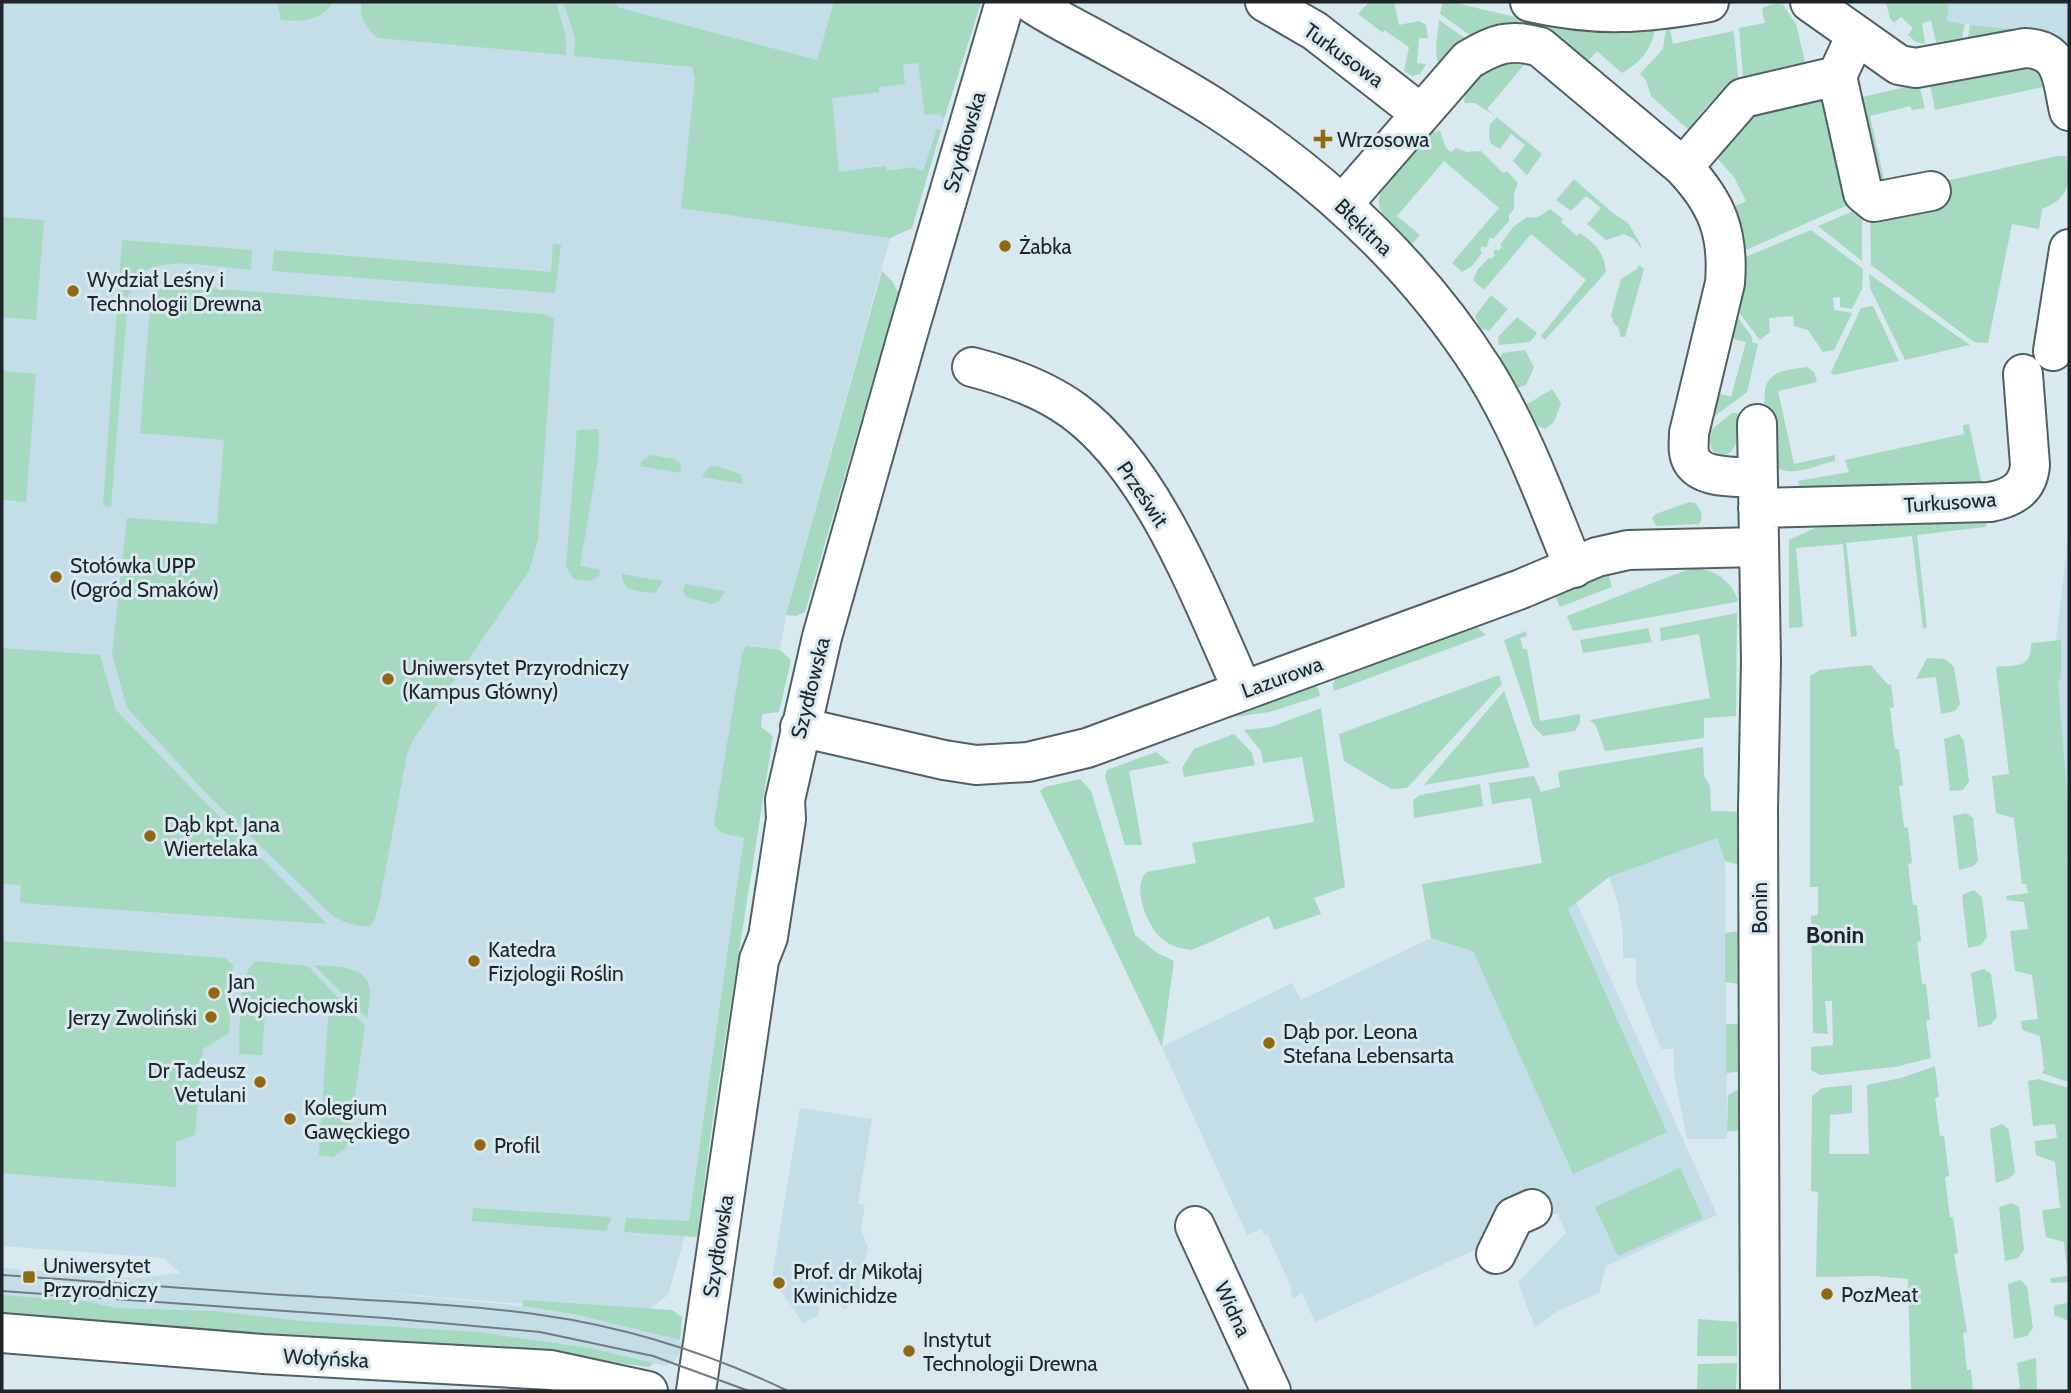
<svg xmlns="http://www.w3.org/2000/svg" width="2071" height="1393" font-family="Cabin,sans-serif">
<rect width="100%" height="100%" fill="#d8e9ef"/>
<path fill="#c4dee7" d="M2,2H960L951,31L970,34L912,228L890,238L786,615L770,708L763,713L689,1222L668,1295L643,1314L344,1289L523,1306L578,1315L630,1326L680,1340L679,1342L686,1346L674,1361L667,1366L590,1348L479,1332L302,1321L215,1311L117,1308L85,1301L2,1295V1268L135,1278L180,1273L164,1258L2,1246Z
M1949,2H2069V54L1978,26L1947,21Z
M2069,529V887L2062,855L2056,641Z
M1717,838L1725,861L1727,1139H1687L1674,1073V1049H1661L1636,983V958H1623V933L1617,900L1609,877Z
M1565,877L1717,1215L1606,1266L1599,1293L1558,1311L1535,1327L1518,1282L1566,1233L1557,1213L1315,1322L1301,1291V1294L1293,1298L1290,1291L1292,1289L1267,1234L1264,1235L1261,1229L1247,1235L1162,1047L1292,983L1301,1000L1534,889Z
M800,1108L872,1119L858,1203L865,1205L861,1229L868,1247L859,1288L846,1310L840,1306L819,1304L818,1316L803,1323L772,1278Z"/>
<path fill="#a5d9c0" d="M277,2H334C320,21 303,22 281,20Z
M362,2H556L566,37V55L378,38C367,28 358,17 362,2Z
M563,2H613L620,8L817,60L834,2L981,3L944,119L939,114L925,115L918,63L903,64L905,84L879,87V92L832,98L839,172L886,166L887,171L913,167L923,171L937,129L941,130L912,228L890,238L681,208L695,80L692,67L574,56L575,37Z
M1369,2H1394L1399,25L1419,21L1426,25L1428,38H1419L1417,63L1426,64L1420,74L1412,76L1404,71L1409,47L1384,30L1383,33L1358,14Z
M1443,2H1451L1563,28L1585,30L1655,28C1653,48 1640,63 1622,73L1597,51L1584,65L1474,38L1440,14Z
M1886,2H1949L1947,21L1965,24L1962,38L1936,42L1931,21L1922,23L1925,44L1916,42L1908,35L1913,28L1901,17L1894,23L1890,18Z
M1776,3L1783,5L1796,24L1806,66L1744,90L1739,28L1765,23L1762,10L1764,7Z
M1439,20L1469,41L1441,69C1432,55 1438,36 1439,20Z
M1669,25L1673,44L1733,31L1734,34L1739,86C1716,90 1702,112 1689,130L1651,96L1646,80L1640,74L1663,49L1666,28Z
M1970,25L1978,26L2031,31L1967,44Z
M1528,60L1487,109L1542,154L1527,175L1513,161L1525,145L1511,134L1500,149L1491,144L1489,139L1490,124L1497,117L1475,103H1464C1467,69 1500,64 1528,60Z
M2017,63L2042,71L2052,90L2043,87L1935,110L1930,84Z
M1919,84L1925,108L1912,110L1910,106L1870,116L1886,188L1881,194L1858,98Z
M1821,90L1850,204L1739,253L1727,210L1746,201L1734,177L1708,148L1739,111Z
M1440,131L1446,148L1451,152L1456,148L1467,152L1481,151L1503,173L1507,171L1518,183L1514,193V209L1509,215V221L1493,239L1490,237L1486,248L1482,246L1480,250L1482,253L1472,266L1462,272L1452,263L1499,208L1444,161L1397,216L1420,235L1411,245C1398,231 1373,214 1380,194L1427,136L1431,135L1432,132Z
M2057,156H2066C2071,183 2069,199 2042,209L2039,229L2012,224L1988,343L1974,342L1871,265L1870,208L1937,183Z
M1574,179L1614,214L1628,223L1641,245V248L1634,239L1624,234L1606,240L1587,224L1601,208L1586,196L1571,211L1556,200Z
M1550,209L1563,219L1561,222L1577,236L1579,233C1596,243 1604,253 1606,272L1545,340L1541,336L1586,280L1531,234L1484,290L1473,280L1478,269L1489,258L1491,259L1495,255L1493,252L1496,249L1498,251L1502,247L1500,245L1513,227L1527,217C1538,219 1542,215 1550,209Z
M1858,209L1862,212V261L1818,226Z
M2,217L44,220L36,320L2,317Z
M1811,230L1863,269L1862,289L1852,309L1840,307V297L1833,298L1834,310L1852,313L1834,350L1823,352L1808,330L1794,326L1793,316L1769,318L1770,332L1760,340L1741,315L1733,295L1738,260Z
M122,240L252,250L251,270C223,268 164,255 143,273C136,279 132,289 128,297L111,507L103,506Z
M553,243L561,245L555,293L272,271L274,250L551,272Z
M1639,265L1644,269L1625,337H1621L1618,327L1613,322L1611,315L1621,279L1637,269Z
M882,271L893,282L898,293L805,612L796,616L786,615Z
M1869,274L1970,345L1905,360L1870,288Z
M170,285L544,314L554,319L538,539L529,571L413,740L407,754L380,900L375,919L370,927C351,925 339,922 325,909L208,795L127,708L112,654L127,518L217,524L224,440L140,433L150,306C153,293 158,289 170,285Z
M1491,295L1508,309L1489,331L1481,329L1475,316Z
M1873,306L1899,361L1833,375L1831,372L1861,308Z
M1734,312L1752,337V342L1758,344L1747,392L1711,419V391L1731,397L1746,342L1734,339L1730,334Z
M1517,317L1537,333L1530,342L1499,345L1498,337Z
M1525,350L1534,367L1526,385L1517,388L1500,358L1502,353Z
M1807,367L1814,372L1817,382L1778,391L1794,464L1835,455V461C1821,464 1801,473 1787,471C1755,467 1765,412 1765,389C1770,369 1790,370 1807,367Z
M2,371L36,374L26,502L2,500Z
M1552,389L1561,403L1554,422L1545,429L1535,424L1526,405Z
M1732,413H1737C1740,419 1739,423 1739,429C1736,468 1703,460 1711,430Z
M1969,424L1982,485L1803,501L1798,481L1849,472L1845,460L1964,434L1963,425Z
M599,429L598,459L580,566L600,570L599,576L590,581L574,579L566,567L577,430Z
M651,455L674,459L680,463L681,473L640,466L642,461Z
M716,466L741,474L743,484L702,477L709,467Z
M1689,502L1695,503C1700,508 1705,517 1699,524L1656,526L1652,518L1656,514Z
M1997,509L1985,527L1917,535L1927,627L1923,629L1912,536L1846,543L1857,636L1851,637L1843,544L1796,548L1803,627L1789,628V540L1843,515Z
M1689,569C1712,567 1730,579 1738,600L1736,602L1573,631L1567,616Z
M1608,573L1612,587L1560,607L1553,592Z
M622,574L663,581L656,592L650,593L628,589L622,580Z
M685,584L725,591L718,602L712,604L686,597L683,590Z
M1737,613L1736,716L1704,718V738L1605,751L1596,726L1590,720L1710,698L1699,634L1661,641L1660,628Z
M1476,626L1486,635L1334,691L1333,684L1338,672Z
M1648,628L1652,642L1583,653L1580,640Z
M1526,631L1527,636L1520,638L1523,649H1527L1540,721L1580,714V722L1575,731L1543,736L1533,726L1504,640Z
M2061,640V679L2058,680L2069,821V829H2067L2069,855L2066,856L2069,870L2068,1082L2042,1073L2044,1069L2040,1036L2022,1030L2021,1021L2038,1019L2032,975L2015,971L2010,931L2028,929L2024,902L2007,900L2006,896L2028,893L2026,884H2022L2014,818L1996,813L1992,776L2009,774L1996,667C2017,665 2032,669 2031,643Z
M746,646L780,650L791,660L779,712L762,714L761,727L773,736L714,1110L697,1237L624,1232L626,1218L689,1221L744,838C732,834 718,837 714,822L742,654Z
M2,648L100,655L116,710L202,799L327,924L20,903L21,885L2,884Z
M1927,658L1945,659L1954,667L1960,704L1955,711L1941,714L1936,677L1916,679Z
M1871,665L1888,685L1891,684L1894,707L1890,708L1895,749H1899L1903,785L1899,786L1904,827L1908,828L1912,863L1908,864L1913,905H1917L1921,941L1917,942L1922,984H1926L1930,1020L1926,1021L1931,1058L1895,1067L1820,1075L1811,1070V1047L1833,1045L1832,1001H1825L1828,1034L1813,1033L1811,916L1818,915V887H1810V676L1820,670Z
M1499,675L1502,684L1407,788L1391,789L1344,761L1339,734Z
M1312,683L1318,688L1320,696L1269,712L1219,719Z
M1504,691L1530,767L1424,785Z
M1321,708L1345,887L1314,898L1321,914L1274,930L1269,916L1192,950C1181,949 1170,946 1161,938C1147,926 1131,885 1147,872L1196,863L1192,843L1314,822L1302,757L1263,763L1261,751L1244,730L1271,727Z
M1234,734L1252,753L1255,765L1184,777L1182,768L1194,749Z
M1959,734L1964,741L1969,781L1963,790L1950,791L1944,739Z
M1703,747L1704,776L1710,786L1711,811L1747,812L1746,867L1725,861L1717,838L1609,877L1568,909L1667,1132L1573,1174L1473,951L1431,938L1422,884L1542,863L1531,798L1492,804L1489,783L1534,776L1541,792L1560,787L1558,773L1560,771Z
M1156,752L1170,763L1129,771L1142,845H1125L1105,776L1107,770Z
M1080,779L1091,791L1135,935L1157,953L1174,961L1162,1047L1040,791L1045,787Z
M1480,784L1483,806L1414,818L1413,800L1420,795Z
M1966,813L1973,818L1978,861L1973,866L1959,870L1953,816Z
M1974,890L1982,897L1987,937L1981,945L1968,948L1962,895Z
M1747,930L1746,985L1725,982V933Z
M2,941L225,958L233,965L229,1033L203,1049L195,1135L176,1142V1187L2,1173Z
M256,961L308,966L365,1026L349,1139L345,1149L333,1157L319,1155L329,1002L266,998L262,1055L239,1054C240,1032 237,973 256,961Z
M314,965C334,967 367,964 370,990C371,999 368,1010 367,1018Z
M1984,969L1991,974L1997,1017L1990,1025L1978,1027L1971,973Z
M1726,1024H1745L1747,1071L1726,1073Z
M1935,1066L1939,1097L1935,1098L1940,1136H1944L1949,1176L1945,1177L1950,1217H1953L1958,1253L1954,1254L1967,1332L1963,1333L1967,1370H1971L1973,1391H1911L1908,1279L1875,1276L1816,1277L1818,1192L1811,1191L1812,1096L1822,1088L1852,1085V1113L1830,1115L1829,1154H1869L1867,1085L1901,1078Z
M2038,1079L2069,1088V1282L2051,1283L2050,1278L2068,1276L2064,1242L2046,1237L2042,1210L2060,1208L2055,1162L2036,1155L2035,1141L2057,1138L2055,1124L2033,1126L2028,1081Z
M1746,1089V1131H1727L1728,1095L1737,1090Z
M2002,1124L2009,1130L2015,1173L2008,1179L1996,1183L1990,1129Z
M1680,1168L1703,1218L1618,1256L1595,1207Z
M2012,1203L2019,1207L2024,1250L2018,1258L2005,1261L1999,1207Z
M473,1208L612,1217L606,1231L472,1221Z
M2020,1280L2027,1286L2033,1328L2027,1336L2014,1339L2008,1284Z
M2,1295L85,1301L117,1308L215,1311L302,1321L479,1332L590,1348L654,1363L649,1367L576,1357L2,1316Z
M523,1300L672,1310L682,1317L680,1340L578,1315L523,1306Z
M2069,1303V1321L2054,1315V1305Z
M1698,1319L1737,1322V1356H1697Z
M2036,1358L2037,1391H2007L2020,1389L2017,1363Z
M1737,1363L1736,1391H1697L1698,1364Z"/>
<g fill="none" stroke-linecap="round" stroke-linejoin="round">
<defs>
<path id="minor" d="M1030,2C1053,18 1079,30 1104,44C1142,65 1181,86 1218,110C1322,178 1417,265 1484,371C1522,432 1547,502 1574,568
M1265,2L1315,31L1420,113
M1530,2C1596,17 1643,14 1709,2
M1810,2L1899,65L1916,68L2025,48C2064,49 2062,81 2069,111
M1856,35L1837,76L1863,193L1874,202L1931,191
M1683,167L1743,98L1837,76
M1342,205L1468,60C1494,44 1510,38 1540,47L1683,167C1717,203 1729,233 1725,283L1689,433C1689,442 1687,453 1692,461C1703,480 1739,476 1757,478
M2053,351L2069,249
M972,367C1007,376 1044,389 1074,411C1155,471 1202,601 1243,691
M1757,424L1761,661L1758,808L1760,1391
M1758,508L1990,502C2012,498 2028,489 2030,465L2023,374
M800,727L944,760L976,765L1028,762L1087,748L1521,589L1597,557L1628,550L1759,547
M1195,1226L1271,1391
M1496,1254L1514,1217L1532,1209
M2,1333L263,1354L551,1370L648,1391
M696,1391L759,960L768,937L786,819L785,800L822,637L906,340L1005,2"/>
</defs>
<use href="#minor" stroke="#516065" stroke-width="42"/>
<use href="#minor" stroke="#fff" stroke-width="38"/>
<path stroke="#707b7f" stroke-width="2" d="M2,1275C102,1282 203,1290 303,1296C382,1301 462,1304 541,1315C626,1327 711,1354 788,1391
M2,1291L385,1318L540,1332L653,1356L749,1391"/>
</g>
<g fill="#91670f" stroke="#d8e9ef" stroke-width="2.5">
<path d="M1319.5 128.5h7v7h7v7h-7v7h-7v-7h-7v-7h7z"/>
<circle cx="1005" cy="246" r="7"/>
<circle cx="73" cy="291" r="7"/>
<circle cx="56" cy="577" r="7"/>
<circle cx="388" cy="679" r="7"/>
<circle cx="150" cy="836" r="7"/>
<circle cx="474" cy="961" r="7"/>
<circle cx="214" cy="993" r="7"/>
<circle cx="211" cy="1017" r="7"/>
<circle cx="1269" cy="1043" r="7"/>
<circle cx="260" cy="1082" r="7"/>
<circle cx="290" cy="1119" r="7"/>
<circle cx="480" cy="1145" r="7"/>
<rect x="22" y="1270" width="14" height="14" rx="3.5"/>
<circle cx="779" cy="1283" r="7"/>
<circle cx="1827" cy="1294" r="7"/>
<circle cx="909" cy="1351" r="7"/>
</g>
<g text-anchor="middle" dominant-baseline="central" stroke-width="6" stroke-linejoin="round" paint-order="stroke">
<g font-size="21" fill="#1f2528" stroke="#d8e9ef">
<text transform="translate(1344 55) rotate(36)">Turkusowa</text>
<text transform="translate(964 142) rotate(-74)">Szydłowska</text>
<text transform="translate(1364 227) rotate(44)">Błękitna</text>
<text transform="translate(1143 494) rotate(56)">Prześwit</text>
<text transform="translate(1950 502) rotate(-4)">Turkusowa</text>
<text transform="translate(1282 677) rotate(-20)">Lazurowa</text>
<text transform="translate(810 688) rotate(-76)">Szydłowska</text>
<text transform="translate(1759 908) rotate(-90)">Bonin</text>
<text transform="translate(718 1246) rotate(-81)">Szydłowska</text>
<text transform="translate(1233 1309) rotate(65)">Widna</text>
<text transform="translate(326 1358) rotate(3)">Wołyńska</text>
</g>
<g font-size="21" fill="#1f2528" stroke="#d8e9ef" text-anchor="start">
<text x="1337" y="139">Wrzosowa</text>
<text x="1019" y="246">Żabka</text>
<text x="87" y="279">Wydział Leśny i<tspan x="87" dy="24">Technologii Drewna</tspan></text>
<text x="70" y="565">Stołówka UPP<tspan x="70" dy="24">(Ogród Smaków)</tspan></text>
<text x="402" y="667">Uniwersytet Przyrodniczy<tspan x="402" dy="24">(Kampus Główny)</tspan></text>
<text x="164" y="824">Dąb kpt. Jana<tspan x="164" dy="24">Wiertelaka</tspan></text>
<text x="488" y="949">Katedra<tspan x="488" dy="24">Fizjologii Roślin</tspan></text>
<text x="228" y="981">Jan<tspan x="228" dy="24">Wojciechowski</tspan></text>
<text x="197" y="1017" text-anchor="end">Jerzy Zwoliński</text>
<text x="1283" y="1031">Dąb por. Leona<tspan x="1283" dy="24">Stefana Lebensarta</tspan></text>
<text x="246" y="1070" text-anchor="end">Dr Tadeusz<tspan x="246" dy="24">Vetulani</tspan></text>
<text x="304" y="1107">Kolegium<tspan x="304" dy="24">Gawęckiego</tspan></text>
<text x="494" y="1145">Profil</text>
<text x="43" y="1265">Uniwersytet<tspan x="43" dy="24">Przyrodniczy</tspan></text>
<text x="793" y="1271">Prof. dr Mikołaj<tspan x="793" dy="24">Kwinichidze</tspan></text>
<text x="1841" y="1294">PozMeat</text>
<text x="923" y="1339">Instytut<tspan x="923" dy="24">Technologii Drewna</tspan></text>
</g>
<g font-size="23" font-weight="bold" fill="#1f2528" stroke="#d8e9ef">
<text x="1835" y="935">Bonin</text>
</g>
</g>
<rect width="2071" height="1393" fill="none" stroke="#1f2528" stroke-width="7"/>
</svg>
